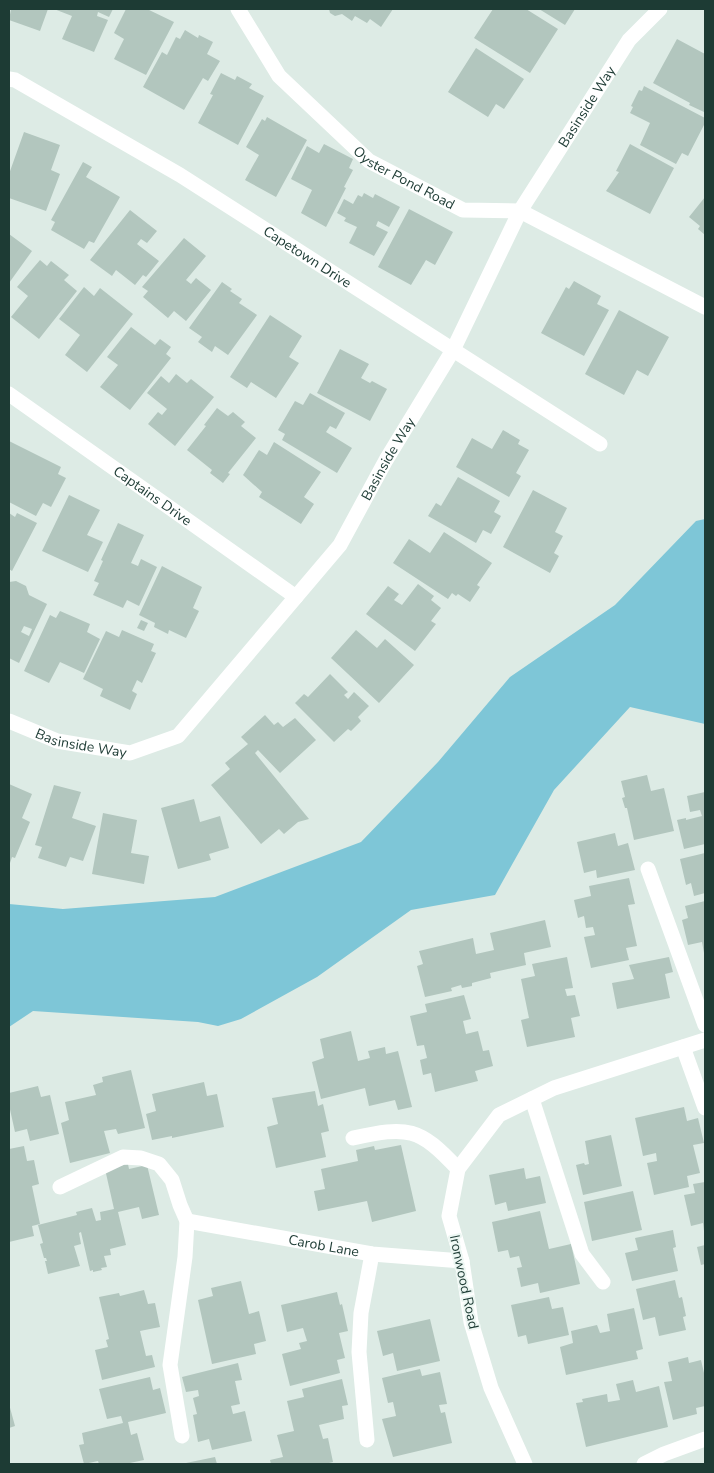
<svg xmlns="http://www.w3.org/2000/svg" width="714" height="1473" font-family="'Nunito Sans',sans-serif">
<rect width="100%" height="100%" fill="#ddebe5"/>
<path fill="#7ec6d7" d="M705,519V724L630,707L554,790L495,895L411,910L317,977L241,1019L218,1026L198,1022L33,1011L9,1027V904L63,909L215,897L361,842L438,762L510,677L615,605L696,521Z"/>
<path fill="#b2c6be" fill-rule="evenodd" d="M11,9H48L40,31L9,20Z
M54,9H113L109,17L98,12L97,16L108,20L94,52L62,39L72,16Z
M126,9H147L174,22L146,75L114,59L124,39L114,33Z
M329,9H393L381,27L370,19L367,23L355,16L352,21L342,14L335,16L330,13Z
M493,9H526L558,29L530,73L474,38Z
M539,9H575L565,25Z
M185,30L198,38L199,35L213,42L207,54L220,61L208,81L203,78L184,110L143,87L162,52L167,55L176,37L180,39Z
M677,39L705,54V109L704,112L689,105L690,103L653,83Z
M476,48L524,79L504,109L496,104L488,117L448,92Z
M221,73L235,80L237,76L252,84L249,88L264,96L238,145L198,123L213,95L210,94Z
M644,86L705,118V123L688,156L682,153L676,164L640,145L650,123L630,113L633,107L631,106L639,90L642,91Z
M267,117L307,140L276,197L245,180L259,155L246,147L262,119L265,121Z
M24,132L60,145L51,170L60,174L46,211L9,198V174Z
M324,144L353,159L349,168L353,170L344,187L346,188L326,227L301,213L312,190L291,179L307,146L319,153Z
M630,144L674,168L650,214L606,191L619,172L616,171Z
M83,162L92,167L86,177L120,197L94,243L89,241L84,249L51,230L55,222L51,220Z
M364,193L373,198L375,194L400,207L389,227L378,221L376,226L388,232L374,256L349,243L357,227L344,221L346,218L337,213L344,199L353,204L358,195L362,197Z
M705,197V235L698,229L700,226L689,217Z
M409,209L453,232L435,265L426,260L411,285L378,267Z
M130,210L157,231L147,243L141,239L137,244L159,261L146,277L143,275L135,285L116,270L112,276L90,260Z
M9,234L32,251L9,283Z
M184,238L206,256L186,280L191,284L196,278L211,290L186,321L174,311L168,318L143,297L148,291L142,287Z
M40,260L47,266L51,261L69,275L64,280L77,291L39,339L11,317L28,296L17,287Z
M574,281L601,296L597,304L609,310L584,356L541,333L566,287L569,289Z
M222,282L232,289L230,291L242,299L239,303L257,315L228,355L215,346L212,352L198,342L202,337L189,328Z
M84,287L94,296L100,288L133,314L87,372L65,355L80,335L59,319Z
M619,310L669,337L648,376L637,370L624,395L585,374Z
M270,315L302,336L289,357L299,363L276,398L251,382L247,388L230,377Z
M131,327L155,345L160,339L171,347L166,354L171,358L130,410L100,387L118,365L107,357Z
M340,349L369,364L361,378L370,383L372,381L387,389L370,421L317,393Z
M176,374L187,383L191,379L214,397L175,446L148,424L158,412L162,415L167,409L147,393L161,376L169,383Z
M310,393L345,413L336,429L330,426L326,432L352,448L337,473L282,440L285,434L278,430L295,401L303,405Z
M217,408L228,416L233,412L245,422L241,426L256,438L228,473L230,474L223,483L210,473L212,470L187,450L206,426L204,425Z
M503,430L520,440L518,444L529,450L516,473L521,476L509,497L456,467L472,438L492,449Z
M9,441L61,467L58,474L66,478L51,507L43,503L36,516L9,502Z
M274,442L321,472L304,497L314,504L301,524L259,497L262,492L243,475L259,450L267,455Z
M458,477L500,501L494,512L501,516L491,534L483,530L476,543L428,516L436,503L441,506Z
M533,490L567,508L555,532L563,536L554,553L559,556L550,573L503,547Z
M69,495L100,510L87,535L103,542L88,572L42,551Z
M9,513L15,517L17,513L37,523L12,571L9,569Z
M118,523L144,535L131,563L138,566L141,559L157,567L139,606L127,600L123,608L93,595L99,583L94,581L103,561L101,560Z
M444,532L492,563L477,585L480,587L470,602L458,594L456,596L452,593L448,599L393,563L409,539L430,553Z
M162,566L202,587L193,608L199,611L186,638L169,630L168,634L154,627L155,623L139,615Z
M16,581L26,586L29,595L47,604L19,663L9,658V582ZM24,626L32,629L29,636L21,632Z
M418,584L434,596L431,600L441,608L431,621L436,624L415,651L366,614L388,586L399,594L394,600L402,605Z
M60,611L90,624L87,632L100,639L84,673L60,662L49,683L24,671L50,615L56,618Z
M141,620L148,623L144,631L137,628Z
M122,630L154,644L151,651L156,653L142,683L137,680L132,691L137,694L130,710L100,696L103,689L83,679L106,631L119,637Z
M356,630L377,648L385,639L414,665L379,703L331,658Z
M330,674L348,692L344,695L348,699L354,692L369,706L358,717L361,721L351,731L348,729L334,742L295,703L304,694L308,697Z
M265,715L274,725L278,722L283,727L295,718L316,740L280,773L258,750L255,753L309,819L298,822L284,834L279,829L261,844L211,785L230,769L225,763L248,744L241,737Z
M647,775L651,791L664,788L674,831L634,840L627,808H625L622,798L625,797L621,781Z
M9,784L32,794L22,818L30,822L15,858L12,857L9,866Z
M54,785L81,792L72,818L96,826L83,861L70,857L66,867L38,858L42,847L35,845Z
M705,792V844L684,849L677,820L686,818V820L702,816L700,810L690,812L687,796Z
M194,799L200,822L220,816L229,848L209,854L211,860L178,869L161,808Z
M103,813L137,820L131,853L149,856L144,884L92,874Z
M615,833L618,846L628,843L635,870L597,878L596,870L584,873L577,842Z
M705,853V893L694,896L691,883L686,885L680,859Z
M629,878L635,904L628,905L637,946L626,948L629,960L591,968L584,937L595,935L593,927L586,928L584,916L578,918L574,900L591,896L589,886Z
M705,901V953H704L702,942L688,945L682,920L688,918L685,906Z
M545,920L551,947L524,953L526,965L490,973L491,978L472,983V986L462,988L461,985L451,988L452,991L425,997L417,966L423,964L419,951L473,938L476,954L494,950L490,933Z
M567,957L573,988L565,989L567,996L575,995L580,1016L571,1018L575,1037L527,1047L521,1020L529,1018L521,979L535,976L532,964Z
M669,957L673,972L665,974L670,998L617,1009L612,983L634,979L629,965Z
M464,995L471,1019L463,1021L466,1034L478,1031L483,1051L489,1050L493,1066L475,1071L478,1081L435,1092L431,1073L423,1075L420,1060L427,1058L424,1045L417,1046L410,1016L427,1012L425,1004Z
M351,1031L358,1061L370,1058L368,1051L385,1047L386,1054L398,1051L412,1107L398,1110L395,1100L369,1106L365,1088L321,1099L312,1062L324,1058L320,1039Z
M131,1070L145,1128L118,1134L116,1129L104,1131L110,1153L70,1163L61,1123L69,1120L65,1102L96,1095L93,1085L103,1082L102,1077Z
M204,1082L207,1096L217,1094L224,1127L172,1138V1136L152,1140L146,1114L156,1111L152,1094Z
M38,1086L41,1097L50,1095L59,1134L30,1141L27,1129L15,1132L9,1105V1093Z
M315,1091L318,1106L323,1104L329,1131L321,1133L326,1157L276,1168L267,1127L278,1124L272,1098Z
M684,1107L687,1121L698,1118L704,1143L693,1145L700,1173L687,1176L689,1187L654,1195L647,1163L657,1161L656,1153L643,1156L635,1118Z
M611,1135L622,1186L583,1195L576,1165L584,1163L585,1165L589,1164L585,1141Z
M401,1145L416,1211L372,1222L367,1201L318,1211L314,1191L325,1189L321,1169L358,1161L356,1150L374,1146L375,1150Z
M24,1146L27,1161L34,1160L39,1184L32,1186L40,1224L32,1226L34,1236L9,1242V1149Z
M128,1164L129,1169L147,1165L159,1215L142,1219L139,1207L118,1212L126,1245L110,1249L111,1255L104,1256L107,1267L101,1268L102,1270L93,1272V1270L90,1271L81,1232L79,1233L81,1244L74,1246L80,1266L48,1274L45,1261H47L46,1258H44L40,1244L43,1243L38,1225L77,1215L76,1212L92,1208L96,1221L101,1220L100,1212L114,1209L105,1169Z
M524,1168L526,1179L540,1176L546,1203L508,1211L506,1202L495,1205L489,1175Z
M705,1182V1231H704L703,1223L691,1226L684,1195L695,1193L693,1184Z
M633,1191L642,1230L592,1241L584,1202Z
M540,1211L549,1249L571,1244L580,1284L540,1293L538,1283L521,1287L517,1268L522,1267L519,1256L510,1258L508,1250L498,1252L492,1222Z
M673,1230L676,1247L673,1248L678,1271L632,1281L625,1253L638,1250L635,1238Z
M705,1245V1264L701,1265L697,1247Z
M675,1280L679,1298L682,1297L686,1316L683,1317L686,1330L659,1336L655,1317L643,1320L636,1289Z
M241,1281L249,1314L259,1311L266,1341L254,1344L256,1354L212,1364L198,1300L213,1296L211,1288Z
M144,1290L148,1304L155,1303L160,1327L140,1331L146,1356L152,1355L155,1367L102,1380L95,1350L108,1347L106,1340L109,1339L99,1297L119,1293L120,1296Z
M337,1292L340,1305L342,1304L348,1331L339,1333L345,1358L337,1360L340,1373L290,1386L282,1354L301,1349L299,1343L307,1341L303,1328L287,1332L281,1305Z
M549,1297L552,1309L563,1307L569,1335L528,1344L526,1335L518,1337L511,1305Z
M634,1308L643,1349L636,1351L638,1359L566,1375L560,1347L573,1343L571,1331L597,1325L600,1333L610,1331L607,1314Z
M430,1319L440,1361L397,1371L393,1353L383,1356L377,1331Z
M688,1357L689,1363L701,1360L704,1373H705V1406L696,1408L697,1414L673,1420L664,1382L672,1381L668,1362Z
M238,1363L242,1380L235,1381L240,1404L231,1406L233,1414L245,1411L252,1441L212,1450L209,1439L198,1442L193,1415L197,1414L193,1398L199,1396L198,1390L186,1392L182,1377Z
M420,1369L422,1376L440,1372L447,1404L439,1405L441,1413L445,1412L452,1443L393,1457L382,1419L396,1416L393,1402L388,1403L382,1378Z
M150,1377L153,1390L160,1388L166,1413L128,1422L131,1435L137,1433L144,1460L125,1464H99L98,1461L84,1464L79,1445L84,1444L82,1433L123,1423L121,1416L107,1419L99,1389Z
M342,1379L348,1405L342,1406L344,1419L319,1425L323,1439L328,1438L333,1462L325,1464H271L270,1460L283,1457L277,1435L294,1431L287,1401L304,1397L302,1389Z
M633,1380L636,1392L659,1386L668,1427L586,1447L576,1403L583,1402L582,1399L607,1394L608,1402L620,1400L616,1384Z
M9,1404L15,1426L9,1428Z
M215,1457L217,1464H186V1463Z"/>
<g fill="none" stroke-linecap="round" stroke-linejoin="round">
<g stroke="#fff" stroke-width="15">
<path id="s1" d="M238,9L279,76L369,161L463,210L520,211L705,307"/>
<path id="s2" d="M9,79L15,80L180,175L600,444"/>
<path id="s3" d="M9,394L296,597"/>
<path id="s4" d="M9,721L57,741L130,753L178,736L340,545L386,460L453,350L520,211L629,40L660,9"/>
<path d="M648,869L705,1025"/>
<path d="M683,1047L705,1108"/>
<path d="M532,1099L582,1254L603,1282"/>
<path d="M353,1138C408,1126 419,1127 458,1169"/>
<path d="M60,1187L123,1157L141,1158L159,1164L172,1180L180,1205L187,1221L185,1257L170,1365L182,1436"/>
<path id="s5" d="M187,1221L372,1254L462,1261"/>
<path d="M367,1440L359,1352L361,1313L372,1254"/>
<path d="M525,1464L491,1388L471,1322L462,1261L449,1216L458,1169L499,1115L554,1088L705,1040"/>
<path d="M644,1464L664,1454L705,1439"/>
</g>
</g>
<g text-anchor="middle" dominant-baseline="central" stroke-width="4" stroke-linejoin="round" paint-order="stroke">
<g font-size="14" fill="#1d3b34" stroke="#edf7f3">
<text stroke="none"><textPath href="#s4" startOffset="931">Basinside Way</textPath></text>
<text stroke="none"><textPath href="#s1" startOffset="241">Oyster Pond Road</textPath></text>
<text stroke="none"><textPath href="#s2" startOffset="348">Capetown Drive</textPath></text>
<text stroke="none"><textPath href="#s4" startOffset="526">Basinside Way</textPath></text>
<text stroke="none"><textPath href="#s3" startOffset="176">Captains Drive</textPath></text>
<text stroke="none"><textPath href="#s4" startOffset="76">Basinside Way</textPath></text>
<text stroke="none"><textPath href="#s5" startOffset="139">Carob Lane</textPath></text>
<text transform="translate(464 1282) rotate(78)">Ironwood Road</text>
</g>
</g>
<rect width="714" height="1473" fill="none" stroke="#1d3b34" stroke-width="20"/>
</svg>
